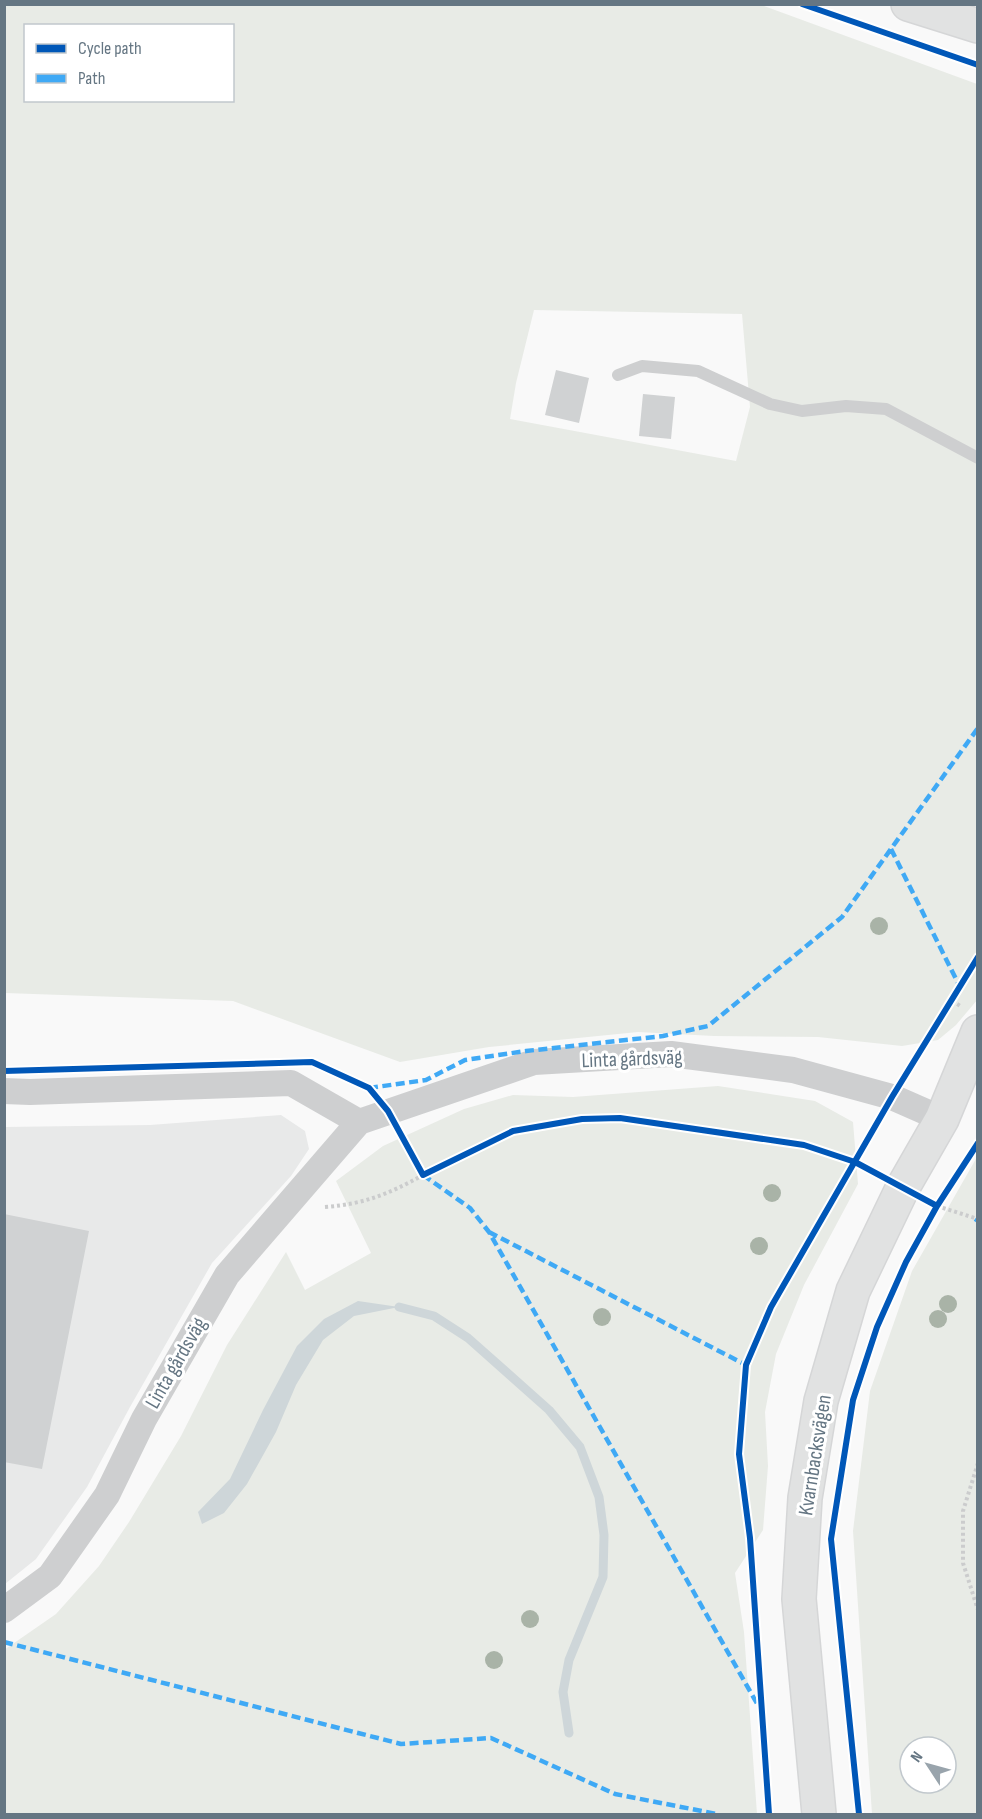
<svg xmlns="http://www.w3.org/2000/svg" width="982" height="1819" font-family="'Sofia Sans Condensed',sans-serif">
<rect width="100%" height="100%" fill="#f9f9f9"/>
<path fill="#e8e9e9" d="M281,1115L305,1131L309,1149L291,1176L212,1263L130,1407L87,1487L36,1559L5,1584V1127L150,1125Z"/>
<path fill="#e8ebe6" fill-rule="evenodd" d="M5,5H761L977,84L978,999L956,1025L938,1040L902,1046L818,1037L714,1036L638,1032L489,1047L400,1062L233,1001L5,993ZM26,26H232V100H26ZM534,310L742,314L750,407L736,461L510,419L516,383Z
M718,1086L815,1101L853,1122L858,1184L804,1285L776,1354L765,1412L768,1466L763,1530L735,1573L744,1632L757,1814H5L4,1650L56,1614L99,1566L129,1522L181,1436L227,1345L286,1252L305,1290L371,1253L336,1181L383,1146L464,1109L513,1095L573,1097Z
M977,1157V1814H872L853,1531L870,1391L912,1271ZM910,1747H946V1783H910Z"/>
<path fill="#ced6d9" d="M358,1301L399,1307L354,1316L323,1340L296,1385L276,1432L247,1484L224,1513L202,1524L198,1512L230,1479L263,1410L297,1346L324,1319Z"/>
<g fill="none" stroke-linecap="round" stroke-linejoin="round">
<path stroke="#ced6d9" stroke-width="9" d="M399,1307L434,1316L468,1338L549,1410L580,1447L599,1497L604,1535L603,1577L569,1660L563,1692L569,1733"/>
</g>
<path fill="#d0d2d3" d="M556,370L589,378L579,423L545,415Z
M643,394L675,397L671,439L639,436Z
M4,1214L89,1231L42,1469L4,1462Z"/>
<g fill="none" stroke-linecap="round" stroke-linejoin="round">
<defs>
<path id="secondary" d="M819,1814L799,1599L805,1498L821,1401L853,1291L903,1187L942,1119L978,1032"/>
<path id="primary" d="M908,4L978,26"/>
</defs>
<use href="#secondary" stroke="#d5d6d7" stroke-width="36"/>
<use href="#primary" stroke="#d5d6d7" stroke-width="36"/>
<path stroke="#cbcccd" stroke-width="4" stroke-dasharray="3 3" stroke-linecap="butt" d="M952,1001L962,1007
M937,1206L978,1219
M325,1207C364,1204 389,1194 423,1175
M978,1463L963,1511V1563L978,1610"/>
<path stroke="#cecfd0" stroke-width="12" d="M618,375L642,366L698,371L770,404L802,411L846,406L886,409L978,458"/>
<path stroke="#cecfd0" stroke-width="26" d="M4,1091L30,1092L291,1083L359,1122
M4,1610L50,1576L107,1495L144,1419L227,1275L359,1122L534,1062L671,1054L793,1070L892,1097L942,1119"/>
<use href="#secondary" stroke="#e1e2e2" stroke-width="33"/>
<use href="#primary" stroke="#e1e2e2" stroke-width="33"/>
<path stroke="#3fa9f5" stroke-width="4.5" stroke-dasharray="9 4.5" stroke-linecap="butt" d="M891,849L960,987
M369,1088L426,1080L465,1060L526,1051L663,1036L708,1026L842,917L978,728
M423,1175L470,1208L489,1232L759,1707
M975,1219L978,1221
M489,1232L746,1365
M4,1642L401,1744L491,1738L615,1794L717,1814"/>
<defs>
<path id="cycleway" d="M802,4L978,65
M4,1071L312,1062L369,1088L388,1111L423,1175L513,1131L582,1119L620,1118L804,1145L855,1162L937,1206
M769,1814L750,1538L739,1454L746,1365L771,1307L892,1097L978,957
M859,1814L831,1539L853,1400L877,1327L906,1262L937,1206L978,1143"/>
</defs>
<use href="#cycleway" stroke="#fff" stroke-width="10"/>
<use href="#cycleway" stroke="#0057b8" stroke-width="6"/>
</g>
<g fill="#a9b3a7">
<circle cx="879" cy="926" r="9"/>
<circle cx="772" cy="1193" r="9"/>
<circle cx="759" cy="1246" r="9"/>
<circle cx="948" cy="1304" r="9"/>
<circle cx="602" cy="1317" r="9"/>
<circle cx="938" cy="1319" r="9"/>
<circle cx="530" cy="1619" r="9"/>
<circle cx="494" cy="1660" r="9"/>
</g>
<g text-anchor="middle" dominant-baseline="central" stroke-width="6" stroke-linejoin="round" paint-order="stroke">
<g font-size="21" fill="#657683" stroke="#fff">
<text transform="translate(632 1059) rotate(-2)">Linta gårdsväg</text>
<text transform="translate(176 1363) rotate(-60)">Linta gårdsväg</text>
<text transform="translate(815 1455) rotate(-81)">Kvarnbacksvägen</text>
</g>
</g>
<rect width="982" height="1819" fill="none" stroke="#657683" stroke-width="12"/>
<rect x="24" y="24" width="210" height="78" fill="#ffffff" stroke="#c1c8cd" stroke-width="1.5"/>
<rect x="36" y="44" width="30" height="9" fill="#0057b8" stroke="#c1c8cd" stroke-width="1.5"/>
<text x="78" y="54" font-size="18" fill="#657683">Cycle path</text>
<rect x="36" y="74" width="30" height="9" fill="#3fa9f5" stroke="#c1c8cd" stroke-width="1.5"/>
<text x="78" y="84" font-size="18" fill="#657683">Path</text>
<g transform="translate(928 1765) rotate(306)"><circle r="28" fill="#ffffff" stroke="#c1c8cd" stroke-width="1.5"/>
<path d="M0-4.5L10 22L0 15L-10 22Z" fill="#99a4ac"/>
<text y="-9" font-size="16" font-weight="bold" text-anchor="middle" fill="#657683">N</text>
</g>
</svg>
